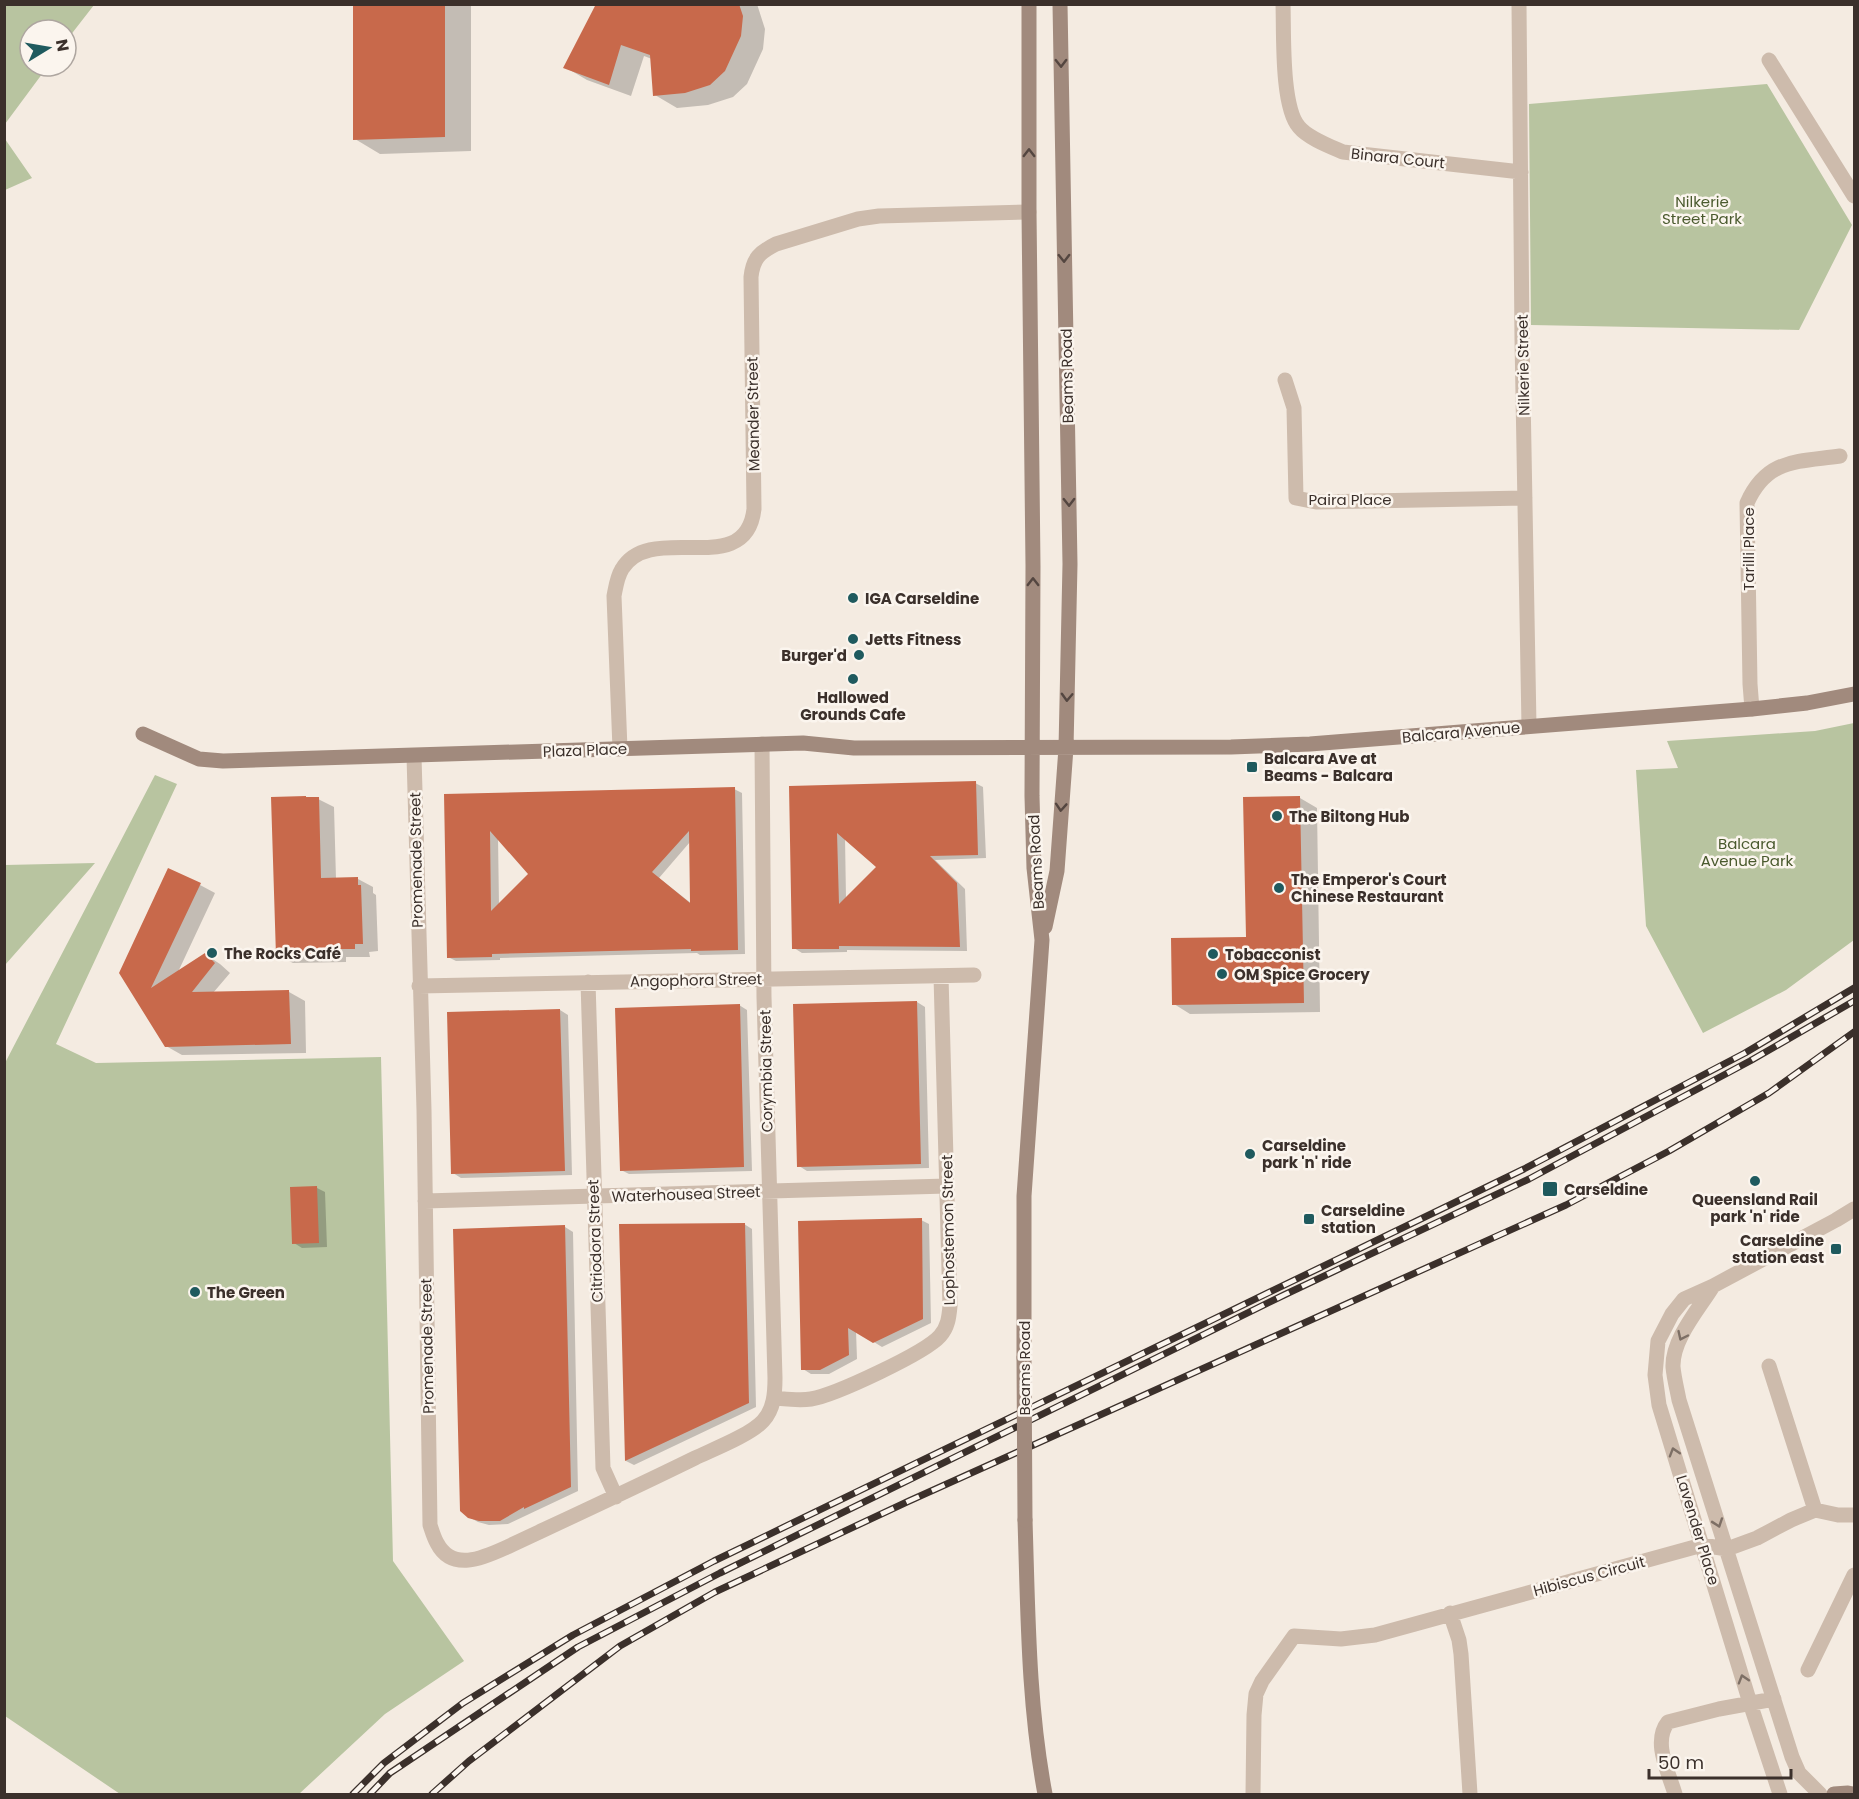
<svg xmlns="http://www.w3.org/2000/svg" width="1859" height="1799" font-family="Poppins,sans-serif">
<rect width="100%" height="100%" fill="#f4ebe1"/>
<path fill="#b8c4a0" d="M5,4L94,5L66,41V30H30V66H48L5,124Z
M1767,84L1852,225L1799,330L1531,325L1529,104Z
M5,139L32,178L5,190H4Z
M1854,723V940L1786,990L1703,1033L1646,926L1636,770L1678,768L1667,741L1815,731Z
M155,775L177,784L56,1044L96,1063L381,1057L393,1561L464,1661L385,1714L299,1794H120L5,1716V1063Z
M95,863L5,965V865Z"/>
<path fill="#0003" fill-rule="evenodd" d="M354,4H474L471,5V151L380,154L355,139Z
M598,4H757L765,29L763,49L747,84L733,97L708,105L677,108L655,95L652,59L644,56L631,96L587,80L565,67Z
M975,783L983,787L986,858L935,860L965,889L967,951L847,950V952L802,953L794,948L791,787ZM845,837L878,867L846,899Z
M734,789L742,793L745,954L700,955L697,953L500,958V960L456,961L448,957L445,795ZM498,837L530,874L499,906ZM690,842L692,904L659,878Z
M1300,798L1317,808L1320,1012L1190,1014L1174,1004L1247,938Z
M318,799L334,807L336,879H358L373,887V893L376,895L378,951L369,952L370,957H346V962L293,963L277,955Z
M200,885L215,893L178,972L205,954L220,964L230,973L213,993L289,992L305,1001L306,1053L182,1055L166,1046L120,973Z
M917,1002L925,1007L929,1168L807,1171L799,1166Z
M739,1005L747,1010L752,1171L629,1174L621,1170Z
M560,1010L568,1015L572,1175L461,1178L453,1173L449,1013Z
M317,1188L325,1192L327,1247L302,1248L294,1243Z
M921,1220L929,1224L931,1323L882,1347L856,1331L857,1359L829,1374H811L803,1369Z
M744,1224L752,1229L756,1407L634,1465L626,1461L621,1226Z
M565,1227L573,1232L578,1491L508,1524L489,1525L478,1522L469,1517Z"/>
<path fill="#c8694b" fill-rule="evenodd" d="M353,4H445V137L353,140Z
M596,4H739L743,16L741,36L725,71L710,85L685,93L653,96L650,55L621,45L609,85L563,68Z
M976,781L978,855L930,856L957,883L960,947L839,946V949H792L789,786ZM837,833L876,867L839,904Z
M735,787L738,950L691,951V949L492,954V957L447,958L444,794ZM490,831L528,874L491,911ZM689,831L690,903L652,872Z
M306,796V797H319L321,878L358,877V885H361L363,944H355V949H331V954L276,956L271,797Z
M1300,796L1304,1003L1172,1005L1171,938L1246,937L1243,797Z
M168,868L201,883L151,988L205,953L215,963L192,992L289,990L291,1044L165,1047L119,973Z
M917,1001L921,1164L797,1167L793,1004Z
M740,1004L744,1167L620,1171L615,1008Z
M560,1009L565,1171L451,1174L447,1012Z
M317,1186L319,1243L292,1244L290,1187Z
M922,1218L923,1319L873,1343L848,1328L849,1355L820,1370H801L798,1221Z
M745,1223L749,1403L625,1461L619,1224Z
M565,1225L571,1487L524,1509V1507L500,1521H479L468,1518L460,1511L453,1229Z"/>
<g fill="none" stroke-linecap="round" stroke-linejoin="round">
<path stroke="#cdbbac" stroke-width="15" d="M1283,4C1284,32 1281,107 1299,127C1308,138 1329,146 1343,152L1521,172
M1519,4L1522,339L1529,726
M1769,60L1854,196
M1285,380L1294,408L1296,498L1316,502L1525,498
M1752,709L1750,684L1747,503C1767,458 1798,462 1840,456
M620,749L614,596C616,586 617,577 622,569C651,520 746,581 754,509L751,277C753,258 760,252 776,244L858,219L879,216L1029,212
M414,756L424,1110L430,1525C432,1531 434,1538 437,1543C452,1572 483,1558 505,1548C569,1518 632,1489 695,1458C714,1449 750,1435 763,1421C774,1409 775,1393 775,1378L764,997L762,744
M588,982L603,1468L616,1497
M419,986L974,975
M425,1201L947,1186
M1713,1286C1699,1309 1672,1339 1673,1367C1674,1378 1677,1389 1679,1400L1792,1757L1799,1773L1820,1794
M1769,1366L1815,1510
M774,1398C786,1399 799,1401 811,1399C835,1395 925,1353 940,1336C948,1327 949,1317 950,1306L941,976
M1450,1613L1459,1640L1461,1654L1470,1794
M1808,1670L1854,1575
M1253,1794L1254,1715L1256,1694L1262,1681L1294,1636L1341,1639L1375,1635L1695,1547L1702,1545L1727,1549L1757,1538L1791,1520L1815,1510L1838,1515H1854
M1675,1794C1669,1773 1652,1742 1668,1722L1719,1709L1774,1699
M1780,1794L1750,1703L1659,1405L1655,1375L1658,1341L1672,1314L1684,1299L1713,1286L1836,1220L1854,1209"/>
<path stroke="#a18a7d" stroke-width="15" d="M143,734L199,759L223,761L803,743L854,748L1231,747L1310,744L1752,709L1807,703L1854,694
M1045,927L1057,871L1066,748L1070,564L1060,4
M1024,1358V1196L1042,940L1034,868L1032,796L1033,566L1029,212V4
M1025,1520C1028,1612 1028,1704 1045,1794
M1834,1794L1848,1793L1853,1794"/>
<defs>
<path id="rail" d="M353,1794L384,1763L463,1703L573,1635L714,1561L1524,1169L1745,1053L1854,988
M370,1794L390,1773L578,1647L720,1573L1284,1295L1529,1179L1750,1061L1854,1001
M432,1794L469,1761L620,1646L715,1592L909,1501L1566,1205L1669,1151L1769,1093L1854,1032"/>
</defs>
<use href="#rail" stroke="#3b302b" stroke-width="7"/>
<use href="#rail" stroke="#fbf5ee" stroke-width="4.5" stroke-dasharray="14" stroke-linecap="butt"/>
<path stroke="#a18a7d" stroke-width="15" d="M1024,1358L1025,1520"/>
</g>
<defs><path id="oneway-chevron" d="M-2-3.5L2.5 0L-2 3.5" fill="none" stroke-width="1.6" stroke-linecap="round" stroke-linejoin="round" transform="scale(1.5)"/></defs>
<g stroke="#544640">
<use href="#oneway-chevron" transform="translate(1061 63) rotate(89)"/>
<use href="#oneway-chevron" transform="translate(1029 153) rotate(-90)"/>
<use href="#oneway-chevron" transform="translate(1064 258) rotate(89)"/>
<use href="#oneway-chevron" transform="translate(1069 502) rotate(89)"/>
<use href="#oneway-chevron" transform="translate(1033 582) rotate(-90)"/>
<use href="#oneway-chevron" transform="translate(1067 697) rotate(92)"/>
<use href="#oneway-chevron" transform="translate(1061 807) rotate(94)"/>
</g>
<g stroke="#7d6f65">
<use href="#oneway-chevron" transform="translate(1682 1336) rotate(115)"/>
<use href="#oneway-chevron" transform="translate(1674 1452) rotate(-107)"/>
<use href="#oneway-chevron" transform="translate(1718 1523) rotate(71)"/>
<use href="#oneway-chevron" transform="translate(1743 1679) rotate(-107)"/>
</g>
<g fill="#1f5a5e" stroke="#fbf5ee" stroke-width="2">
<circle cx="853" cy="598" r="6"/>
<circle cx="853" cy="639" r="6"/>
<circle cx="859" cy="655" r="6"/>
<circle cx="853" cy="679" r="6"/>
<rect x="1246" y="761" width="12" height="12" rx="3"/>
<circle cx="1277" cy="816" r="6"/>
<circle cx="1279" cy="888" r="6"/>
<circle cx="212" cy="953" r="6"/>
<circle cx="1213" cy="954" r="6"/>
<circle cx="1222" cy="974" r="6"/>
<circle cx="1250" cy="1154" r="6"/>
<circle cx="1755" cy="1181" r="6"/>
<rect x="1542" y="1181" width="16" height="16" rx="3"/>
<rect x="1303" y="1213" width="12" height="12" rx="3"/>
<rect x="1830" y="1243" width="12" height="12" rx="3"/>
<circle cx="195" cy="1292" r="6"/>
</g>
<g text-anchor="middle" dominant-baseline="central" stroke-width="5" stroke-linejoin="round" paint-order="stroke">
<g font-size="15" fill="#3b302b" stroke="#fbf5ee">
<text transform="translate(1398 158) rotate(6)">Binara Court</text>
<text transform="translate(1523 365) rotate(-91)">Nilkerie Street</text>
<text transform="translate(1067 376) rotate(-91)">Beams Road</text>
<text transform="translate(753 414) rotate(-91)">Meander Street</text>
<text x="1350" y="499">Paira Place</text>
<text transform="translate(1748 549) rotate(-90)">Tarilli Place</text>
<text transform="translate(1461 732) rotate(-5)">Balcara Avenue</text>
<text transform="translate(585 750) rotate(-2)">Plaza Place</text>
<text transform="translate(416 860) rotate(-91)">Promenade Street</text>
<text transform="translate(1036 862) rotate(-93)">Beams Road</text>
<text transform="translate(696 980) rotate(-1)">Angophora Street</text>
<text transform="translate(766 1071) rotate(-91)">Corymbia Street</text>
<text transform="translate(686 1194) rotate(-2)">Waterhousea Street</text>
<text transform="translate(948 1230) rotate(-91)">Lophostemon Street</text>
<text transform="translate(595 1241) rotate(-92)">Citriodora Street</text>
<text transform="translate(427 1346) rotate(-91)">Promenade Street</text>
<text transform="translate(1024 1368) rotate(-90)">Beams Road</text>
<text transform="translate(1698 1530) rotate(73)">Lavender Place</text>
<text transform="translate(1589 1576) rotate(-15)">Hibiscus Circuit</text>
</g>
<g font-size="15" fill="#4a5a2e" stroke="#fbf5ee">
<text x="1702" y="201">Nilkerie<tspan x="1702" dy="17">Street Park</tspan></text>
<text x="1747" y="843">Balcara<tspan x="1747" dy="17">Avenue Park</tspan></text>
</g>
<g font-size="15" font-weight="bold" fill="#3b302b" stroke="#fbf5ee" text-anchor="start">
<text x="865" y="598">IGA Carseldine</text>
<text x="865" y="639">Jetts Fitness</text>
<text x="847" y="655" text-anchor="end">Burger'd</text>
<text x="853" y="697" text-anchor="middle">Hallowed<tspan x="853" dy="17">Grounds Cafe</tspan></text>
<text x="1264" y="758">Balcara Ave at<tspan x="1264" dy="17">Beams - Balcara</tspan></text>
<text x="1289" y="816">The Biltong Hub</text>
<text x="1291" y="879">The Emperor's Court<tspan x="1291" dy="17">Chinese Restaurant</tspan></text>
<text x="224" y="953">The Rocks Café</text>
<text x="1225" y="954">Tobacconist</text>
<text x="1234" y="974">OM Spice Grocery</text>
<text x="1262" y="1145">Carseldine<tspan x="1262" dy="17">park 'n' ride</tspan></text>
<text x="1564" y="1189">Carseldine</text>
<text x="1755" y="1199" text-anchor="middle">Queensland Rail<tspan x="1755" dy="17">park 'n' ride</tspan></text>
<text x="1321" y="1210">Carseldine<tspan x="1321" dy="17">station</tspan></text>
<text x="1824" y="1240" text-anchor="end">Carseldine<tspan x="1824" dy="17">station east</tspan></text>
<text x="207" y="1292">The Green</text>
</g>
</g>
<rect width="1859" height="1799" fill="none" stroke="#3b302b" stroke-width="12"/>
<g transform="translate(48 48) rotate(79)"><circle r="28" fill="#fbf5ee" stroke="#aea6a0" stroke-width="1.5"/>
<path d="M0-4.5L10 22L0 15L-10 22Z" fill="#1f5a5e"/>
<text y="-9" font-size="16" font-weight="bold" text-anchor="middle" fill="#3b302b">N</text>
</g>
<path d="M1649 1769v9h142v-9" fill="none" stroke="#3b302b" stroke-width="3"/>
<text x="1658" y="1769" font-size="18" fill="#3b302b" stroke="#fbf5ee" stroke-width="4.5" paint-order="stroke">50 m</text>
</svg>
